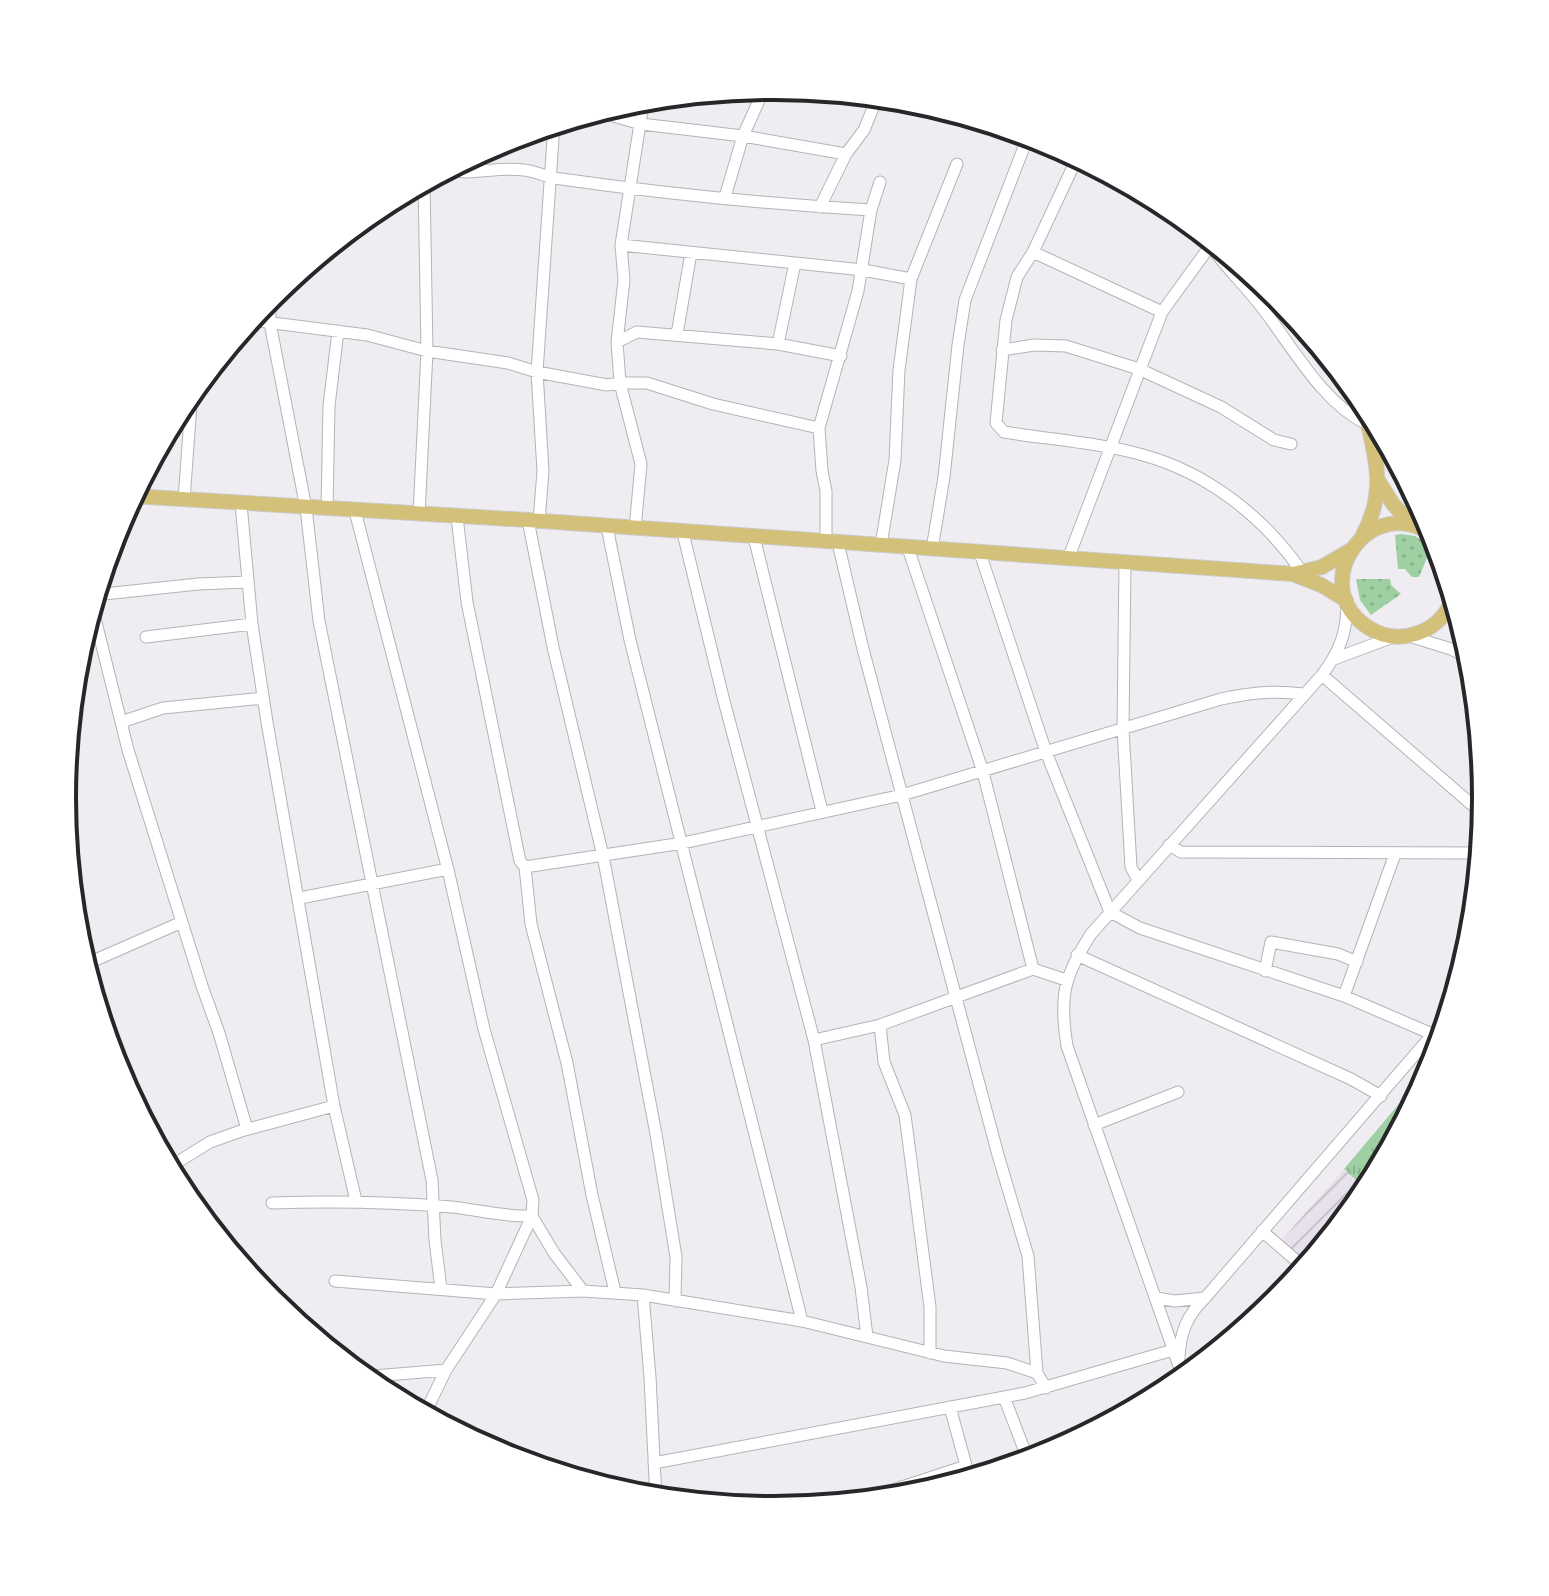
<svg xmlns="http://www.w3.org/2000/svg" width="1549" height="1596" font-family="'Alegreya Sans',sans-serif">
<defs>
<pattern id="industrial-furrows" width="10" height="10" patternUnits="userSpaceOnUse" patternTransform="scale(2)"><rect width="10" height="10" fill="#e7e1ec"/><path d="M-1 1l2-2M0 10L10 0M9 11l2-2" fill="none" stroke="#c6c1ca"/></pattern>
<pattern id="grass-dots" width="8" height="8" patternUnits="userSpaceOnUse" patternTransform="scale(2)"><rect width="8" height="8" fill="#9ed0a3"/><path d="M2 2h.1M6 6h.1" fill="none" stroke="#88b28c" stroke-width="1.8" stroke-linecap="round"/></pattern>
<pattern id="park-tufts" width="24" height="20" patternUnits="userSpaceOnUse" patternTransform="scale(2)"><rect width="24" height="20" fill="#9ed0a3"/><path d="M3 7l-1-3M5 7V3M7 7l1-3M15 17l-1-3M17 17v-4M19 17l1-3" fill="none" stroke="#88b28c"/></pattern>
</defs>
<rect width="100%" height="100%" fill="#efedf1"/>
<path fill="url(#industrial-furrows)" d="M1344,1169L1368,1191L1308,1266L1280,1242Z"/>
<path fill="url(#grass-dots)" d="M1401,534L1415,536L1432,546L1419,577H1412L1405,569H1398L1395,535Z
M1356,579H1390L1391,585L1401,594L1371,615L1360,600Z"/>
<path fill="url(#park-tufts)" d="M1436,1060L1433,1071L1368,1191L1344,1169Z"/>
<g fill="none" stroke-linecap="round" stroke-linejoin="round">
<defs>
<path id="minor" d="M644,98L621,245L624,280L617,342L620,383H647L713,404L819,428
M596,111L641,124L743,136L846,154
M1078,156L1033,252L1017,277L1006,320L996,423L1004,432C1047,439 1102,443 1143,455C1208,473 1264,517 1302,572
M446,170C472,176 497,166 524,170C535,171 544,176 554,178C659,193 766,204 871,210L858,291L819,428L822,471L826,491V542
M725,197L743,136L765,87
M820,207L846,154L864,130L878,96
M871,210L880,182
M1202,232C1216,257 1238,278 1256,300C1289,340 1320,402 1367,424
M621,245L863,270L911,279L899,370L895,460L881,545
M1033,252L1162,312
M911,279L957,164
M270,295V323L306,508L319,621L432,1180L435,1240L441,1289
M250,320L367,335L427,351L508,363L537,372L607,385L620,383L641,464L635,529
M677,334L691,253
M617,342L637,332L778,344L841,356
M778,344L795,263
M1002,350L1034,345L1066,346L1139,369L1221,407L1274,440L1291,444
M184,500L192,391
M241,504L252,624L267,722L334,1106L356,1201
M327,509L329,406L338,331
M355,511L449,874L484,1029L533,1200L532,1216L496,1294L446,1370L424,1415
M419,515L427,351L424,181
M457,517L467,602L520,861L525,867L531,924L567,1063L592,1195L615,1292
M528,520L553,647L603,856L656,1134L676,1257L675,1301
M539,522L543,471L537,372L554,124
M607,527L630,640L802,1321
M683,533L723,697L814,1040L861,1287L867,1337
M754,537L822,811
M838,543L863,649L998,1155L1028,1256L1037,1373
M908,548L983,772L1033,969
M932,549L944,477L958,345L965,300L1029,134
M980,553L1046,752L1110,912L1140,928L1344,996L1432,1034
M1068,559L1162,312L1210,246
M1125,563L1123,729L1131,867L1138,880
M95,595L198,584L248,582
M92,606L128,750L202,986L219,1033L247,1129
M1409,636L1451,649L1473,660
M146,637L252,624
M1334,659L1393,637
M1322,675L1485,816
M121,722L163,708L263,698
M1169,845L1181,852L1482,853
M525,867L683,843L902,795L1221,699C1249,693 1274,690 1303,694
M300,898L448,869
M1077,955L1351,1079L1381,1096
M84,965L182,922
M1265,971L1271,942L1338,954L1357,962
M1344,996L1395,854
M880,1025L884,1062L905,1115L930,1307V1353
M814,1040L880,1025L1033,969L1066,980
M1094,1125L1178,1092
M168,1168L210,1142L241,1131L334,1106
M272,1203C332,1201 391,1202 452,1207C479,1210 504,1217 532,1216L554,1253L583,1291
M1262,1231L1306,1269
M335,1281L496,1294L583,1291L643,1295L802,1321L944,1356L1007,1363L1037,1373L1046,1388
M643,1295L650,1377L656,1499
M1156,1298L1175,1301L1205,1298
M1179,1358C1180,1333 1187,1315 1205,1298L1450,1014
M362,1377L446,1370
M1184,1380L1067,1046C1059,996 1064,976 1091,934L1322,675C1340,651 1347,632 1347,603
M1004,1397L1029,1462
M950,1407L970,1480
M654,1463L1025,1393L1173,1350
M853,1503L966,1466"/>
<path id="major" d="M1362,396C1372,450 1390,484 1363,535
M1379,482L1393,504L1412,525
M132,496L528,520L1293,574L1321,585L1346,600
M1436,537C1371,487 1303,586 1369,628C1382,636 1396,639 1411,635C1431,631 1448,616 1454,595
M1293,574L1322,567L1351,550"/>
</defs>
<use href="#minor" stroke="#b5b3b7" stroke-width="13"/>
<use href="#major" stroke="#cbcbcb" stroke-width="16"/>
<use href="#minor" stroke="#fff" stroke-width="11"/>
<use href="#major" stroke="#d3c079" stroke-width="14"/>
</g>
<path d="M0 0H1549V1596H0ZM76 798a698 698 0 1 1 1396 0a698 698 0 1 1-1396 0Z" fill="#fff" fill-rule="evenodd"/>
<path fill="none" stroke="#272628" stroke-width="4" d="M76 798a698 698 0 1 1 1396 0a698 698 0 1 1-1396 0Z"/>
</svg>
